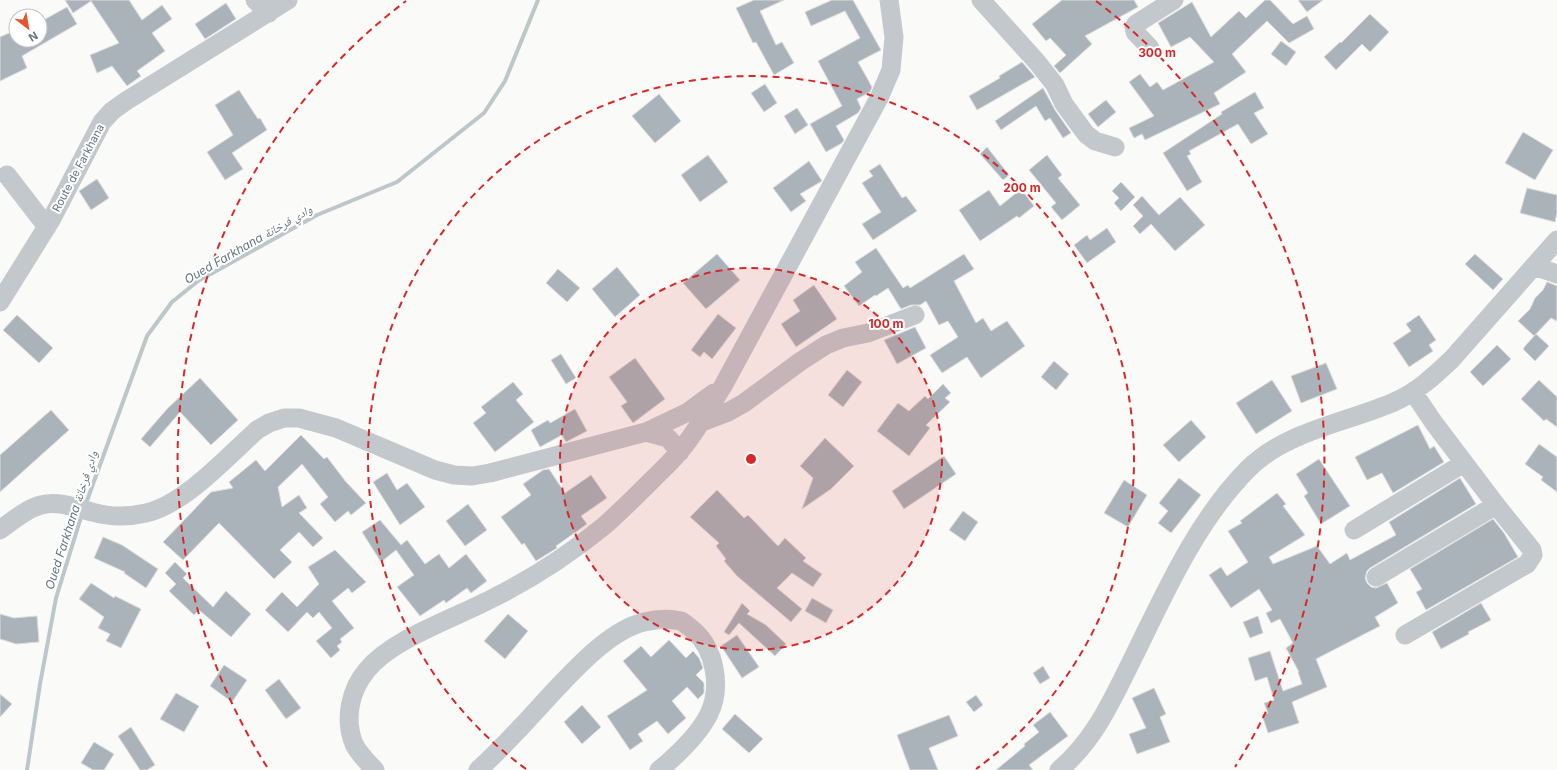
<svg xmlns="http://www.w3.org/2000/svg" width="1557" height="770" font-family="Inter,'Noto Naskh Arabic',sans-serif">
<rect width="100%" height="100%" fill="#fafaf8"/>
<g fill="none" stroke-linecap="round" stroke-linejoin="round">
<path stroke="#bbc7cb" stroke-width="4" d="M85,506L147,336L172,302L198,281L317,215L397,182L484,113L505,81L538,0
M27,770L40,684L56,598L82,514"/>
</g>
<path fill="#aab3b9" stroke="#dcdcda" d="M65,0H129L142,20L162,5L172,19L152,33L165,51L137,71L141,76L127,86L112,66L97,73L90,55L119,43L91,1L73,13Z
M754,0H784L760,11L776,45L782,42L794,63L774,75L756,42L753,43L736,8Z
M832,0H853L881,50L858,62L872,87L870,92L857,99L861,108L858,113L836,126L844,140L842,143L826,152L810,124L842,106L818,61L860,38L845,11L811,26L805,12Z
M1062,0H1134L1138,7L1085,36L1092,44L1060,73L1054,66L1066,55L1050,38L1046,41L1032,24Z
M1265,0H1270L1293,24L1307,16L1314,29L1289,43L1267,21L1232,54L1246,72L1214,93L1220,104L1145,140L1142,134L1134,138L1129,128L1154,116L1129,82L1140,74L1150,87L1157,82L1163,90L1214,62L1190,37L1171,47L1158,23L1192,2L1211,37L1239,11L1246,18Z
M1298,0H1323L1307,12Z
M226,3L236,19L205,39L195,24Z
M67,7L77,24L22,56L27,68L0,81V37L16,30V40H40V22Z
M1370,14L1389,32L1370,52L1362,44L1336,70L1324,57L1340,42L1341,43Z
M1281,41L1296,52L1286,66L1271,54Z
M1022,62L1035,77L977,110L969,96L1000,78L999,76Z
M765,84L777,103L764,112L751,93Z
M1043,88L1055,110L1071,133L1063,138L1050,118L1045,121L1036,106L1001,130L995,121Z
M239,90L258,119L260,118L267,130L232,153L243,169L225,180L207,152L233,135L215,105Z
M1255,92L1264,108L1254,113L1268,134L1251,144L1238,124L1189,151L1191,154L1187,156L1202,182L1187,191L1163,153L1222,114L1221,112Z
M659,94L681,121L655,143L632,116Z
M1106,100L1116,112L1098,127L1088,114Z
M797,108L808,125L795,134L784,116Z
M1523,132L1553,150L1535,180L1505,163Z
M987,147L1009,175L1003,180L980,154Z
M708,155L728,182L700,202L681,175Z
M1047,155L1062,175L1058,178L1080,205L1062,220L1051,207L1056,203L1029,170Z
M809,161L822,181L800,194L806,201L791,212L773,188Z
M880,164L902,198L906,196L917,211L873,240L862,224L881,212L862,183L873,176L869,171Z
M97,179L109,198L91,210L79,191Z
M1121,182L1135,197L1121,211L1114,203L1119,198L1112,191Z
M1527,188L1557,195V213L1555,222L1520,213Z
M1021,189L1034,206L1019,218L1017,216L980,241L959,210L989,190L1000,206Z
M1142,196L1159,215L1180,197L1205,225L1175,251L1151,224L1140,234L1133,226L1143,216L1133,205Z
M1107,228L1116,242L1087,263L1074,245L1087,235L1090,240Z
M876,248L903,288L908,285L910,288L964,254L974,269L954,281L976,323L983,318L991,331L1007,321L1025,346L981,378L967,357L942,373L930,355L958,337L948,321L939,325L926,301L920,305H911L901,309L888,288L876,296L875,295L859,306L844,286L862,272L855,262Z
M717,254L740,280L706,309L683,283Z
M1475,254L1503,279L1493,290L1465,264Z
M617,267L640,295L615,317L592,289Z
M558,269L580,288L567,302L546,283Z
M1547,282L1557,286V321L1551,318L1534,336L1518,321L1530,309L1535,298L1543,290Z
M814,285L837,319L796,347L781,324L800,311L793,300Z
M718,314L736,328L712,359L704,352L700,357L691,350Z
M17,315L53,348L39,363L3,330Z
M1419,315L1436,340L1429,345L1433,351L1409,367L1393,343L1411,331L1406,324Z
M915,327L926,348L897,364L884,340Z
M1536,334L1549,346L1535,361L1523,349L1526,345Z
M1497,345L1511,359L1483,386L1470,372Z
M561,354L576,378L566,384L551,360Z
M635,358L665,399L633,423L621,406L627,402L609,377Z
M1054,361L1069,374L1056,390L1041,377Z
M1326,363L1337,389L1301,403L1291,376Z
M847,370L862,382L843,407L828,395Z
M200,378L238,420L211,445L180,412L150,447L141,439L167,409Z
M1272,380L1292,411L1256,434L1236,403Z
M1539,380L1557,397V427L1546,419L1544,421L1521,399Z
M513,382L523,394L516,400L534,422L495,452L473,423L486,413L481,407Z
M943,384L951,393L945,398L950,402L926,425L930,428L909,456L877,431L898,403L909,411L925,396L928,399Z
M575,409L587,431L566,442L562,435L540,447L531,430L548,420L550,423Z
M51,410L69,430L0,492V455Z
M1191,420L1206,437L1179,462L1163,445Z
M1418,425L1430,449L1434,446L1444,462L1393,493L1382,473L1367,480L1355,457Z
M301,435L324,459L327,457L346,482L366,503L351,515L348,511L335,522L320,504L328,497L302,464L278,487L282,507L299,495L307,508L299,513L323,538L313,547L299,532L280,550L292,562L274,579L219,523L183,560L163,542L211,492L233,488L229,482L256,460L265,471Z
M825,438L854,466L831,489L802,509L813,478L800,466Z
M1539,444L1557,457V492L1541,480L1543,477L1525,464Z
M944,456L956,474L904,509L892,491Z
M1319,459L1350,506L1321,524L1304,496L1308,493L1296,474Z
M549,469L565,493L591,475L607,498L581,516L587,524L556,546L557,548L536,561L524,543L522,545L501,517L531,495L523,484L543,470Z
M387,473L397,490L407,483L425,507L400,525L373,482Z
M1179,478L1201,495L1171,533L1158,523L1168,511L1159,503Z
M1460,478L1476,504L1370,568L1367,571L1365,578L1367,583L1371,587L1376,588L1387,583L1398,603L1375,617L1380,626L1316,659L1327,687L1292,702L1299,723L1268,733L1262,715L1268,713L1264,703L1274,700L1267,677L1255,681L1248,658L1270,651L1283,691L1302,684L1298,672H1299L1286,648L1293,643L1280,619L1271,623L1266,613L1272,610L1259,589L1231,608L1209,575L1221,567L1227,576L1248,562L1228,531L1242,523L1240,521L1277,493L1286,504L1283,506L1305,535L1269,557L1273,564L1317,546L1330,564L1347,553L1350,560L1396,535L1389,522Z
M1124,480L1147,495L1128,527L1104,513Z
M717,490L744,518L748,515L778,546L785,538L806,558L803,561L822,574L813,587L792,573L777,588L802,609L791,622L737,576L724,561L726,559L716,546L719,543L690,517Z
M468,504L487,530L465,546L446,521Z
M963,511L978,522L965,541L949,530Z
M1493,519L1504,533L1518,557L1426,610L1416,592L1422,589L1410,569Z
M380,520L401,545L407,540L425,564L439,554L449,568L466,554L487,581L471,593L467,588L446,603L444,600L420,616L397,587L414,575L396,550L381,562L362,532Z
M103,537L122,545L158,569L146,588L124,573L125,572L94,558Z
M335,550L366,582L352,593L348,588L332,601L354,628L340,639L342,642L337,646L340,650L331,658L316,641L332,628L319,612L313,618L307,612L288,632L265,610L282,592L297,607L319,584L308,567Z
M175,562L187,574L183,578L213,607L226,591L251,614L231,637L199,610L194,615L169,591L176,584L165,573Z
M91,583L114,598L115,596L141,609L121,648L106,641L110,634L98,628L104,617L79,599Z
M812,598L833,610L826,623L805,611Z
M742,603L750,611L747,614L766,625L786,644L775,656L739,623L729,635L724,632Z
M1481,603L1491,620L1468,632L1469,634L1441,649L1432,632Z
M0,614L14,618L37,616L39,642L16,644L0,639Z
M508,614L528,631L505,659L484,641Z
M1258,616L1263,633L1250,638L1243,622Z
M737,635L759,667L742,678L721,646Z
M669,640L686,658L693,651L699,658L703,668L696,675L704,683V693L698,699L687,687L672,701L686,718L668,734L657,721L638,734L643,741L630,750L607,716L647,690L623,661L641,646L651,657Z
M224,665L247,680L232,702L210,686Z
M1043,666L1050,678L1040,684L1033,673Z
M279,679L301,708L286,719L265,690Z
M1154,688L1166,714L1160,717L1170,742L1137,754L1129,734L1146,728L1132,698Z
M176,693L199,706L184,732L160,719Z
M0,694L12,704L0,717Z
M976,695L983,705L974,712L966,702Z
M582,705L601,727L582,744L564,722Z
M1050,712L1068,736L1029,765L1033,770H996L1025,746L1024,744L1039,732L1033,725Z
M735,714L763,739L749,753L722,729Z
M949,715L958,736L929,748L938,770H910L897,735Z
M131,727L155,765L147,770H140L118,736Z
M94,742L114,754L104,770H93L81,763Z"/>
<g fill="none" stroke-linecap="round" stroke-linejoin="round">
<path stroke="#c3c8cc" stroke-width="19" d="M255,0L269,13
M981,0L1037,62L1055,85L1064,104L1086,134L1095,141L1115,147
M1150,48L1135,32L1134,27L1136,24L1174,0
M7,175L47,227
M1534,266L1557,274
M0,302L51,220L102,122L112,111L126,101L288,0
M699,423L728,412L744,403L801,361L826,345L843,338L868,333L915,315
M646,432L688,412L714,393
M0,530C12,521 26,509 41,505C59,500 75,508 92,512C109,517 129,517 146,513C185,504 227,457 257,430L269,423L284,418H299L336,428L435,470L454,475L472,476L490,473L646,432L668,438L680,452
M1354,530L1464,463
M1376,577L1496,505
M1405,635L1527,564L1533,555L1532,550L1496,505L1434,423L1413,392
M375,770C367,762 359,754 354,744C344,719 350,690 367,670C393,638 458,617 495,597C533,578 571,553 604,526C621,511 636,496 652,480C661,471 671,462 679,452C696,433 709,408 723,386L879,98L891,70L894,37L889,0
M478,770C506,745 531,716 556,689C579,665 611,630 644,622C656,619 669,618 681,621C685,623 689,627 693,630C715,649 722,687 709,714C699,734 676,756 659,770
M1059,770C1095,740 1113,698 1133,658C1165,593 1196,522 1247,470C1285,431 1346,423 1394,402C1417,392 1434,376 1452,359L1557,240"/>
</g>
<circle cx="751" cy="459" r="191" fill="#d62828" fill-opacity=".12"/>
<g fill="none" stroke="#d62828" stroke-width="2" stroke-dasharray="7 5">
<circle cx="751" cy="459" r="191"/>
<path d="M526 769A383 383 0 1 1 976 769"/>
<path d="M267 767A574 574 0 0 1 406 1M1096 1A574 574 0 0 1 1235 767"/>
</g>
<g text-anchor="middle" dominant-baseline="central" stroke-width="4" stroke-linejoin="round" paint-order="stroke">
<g font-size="11" fill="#657683" stroke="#fff">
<text transform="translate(78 168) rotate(-62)">Route de Farkhana</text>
</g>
<g font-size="12" font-style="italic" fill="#60757c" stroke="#fff">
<text transform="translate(248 244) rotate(-30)">Oued Farkhana وادي فرخانة</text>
<text transform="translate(71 520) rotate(-72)">Oued Farkhana وادي فرخانة</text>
</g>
</g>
<circle cx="751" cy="459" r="6" fill="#d62828" stroke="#fff" stroke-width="2"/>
<g font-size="12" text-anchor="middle" font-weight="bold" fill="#d62828" stroke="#fff" stroke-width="4" stroke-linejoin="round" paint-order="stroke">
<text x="1157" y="57">300 m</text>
<text x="1022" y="192">200 m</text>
<text x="886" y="328">100 m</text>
</g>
<g transform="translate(28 28) rotate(149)"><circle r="19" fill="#ffffff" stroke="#c1c8cd"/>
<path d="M0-3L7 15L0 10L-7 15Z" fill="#e4572e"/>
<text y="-6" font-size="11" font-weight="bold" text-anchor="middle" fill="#657683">N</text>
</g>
</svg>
